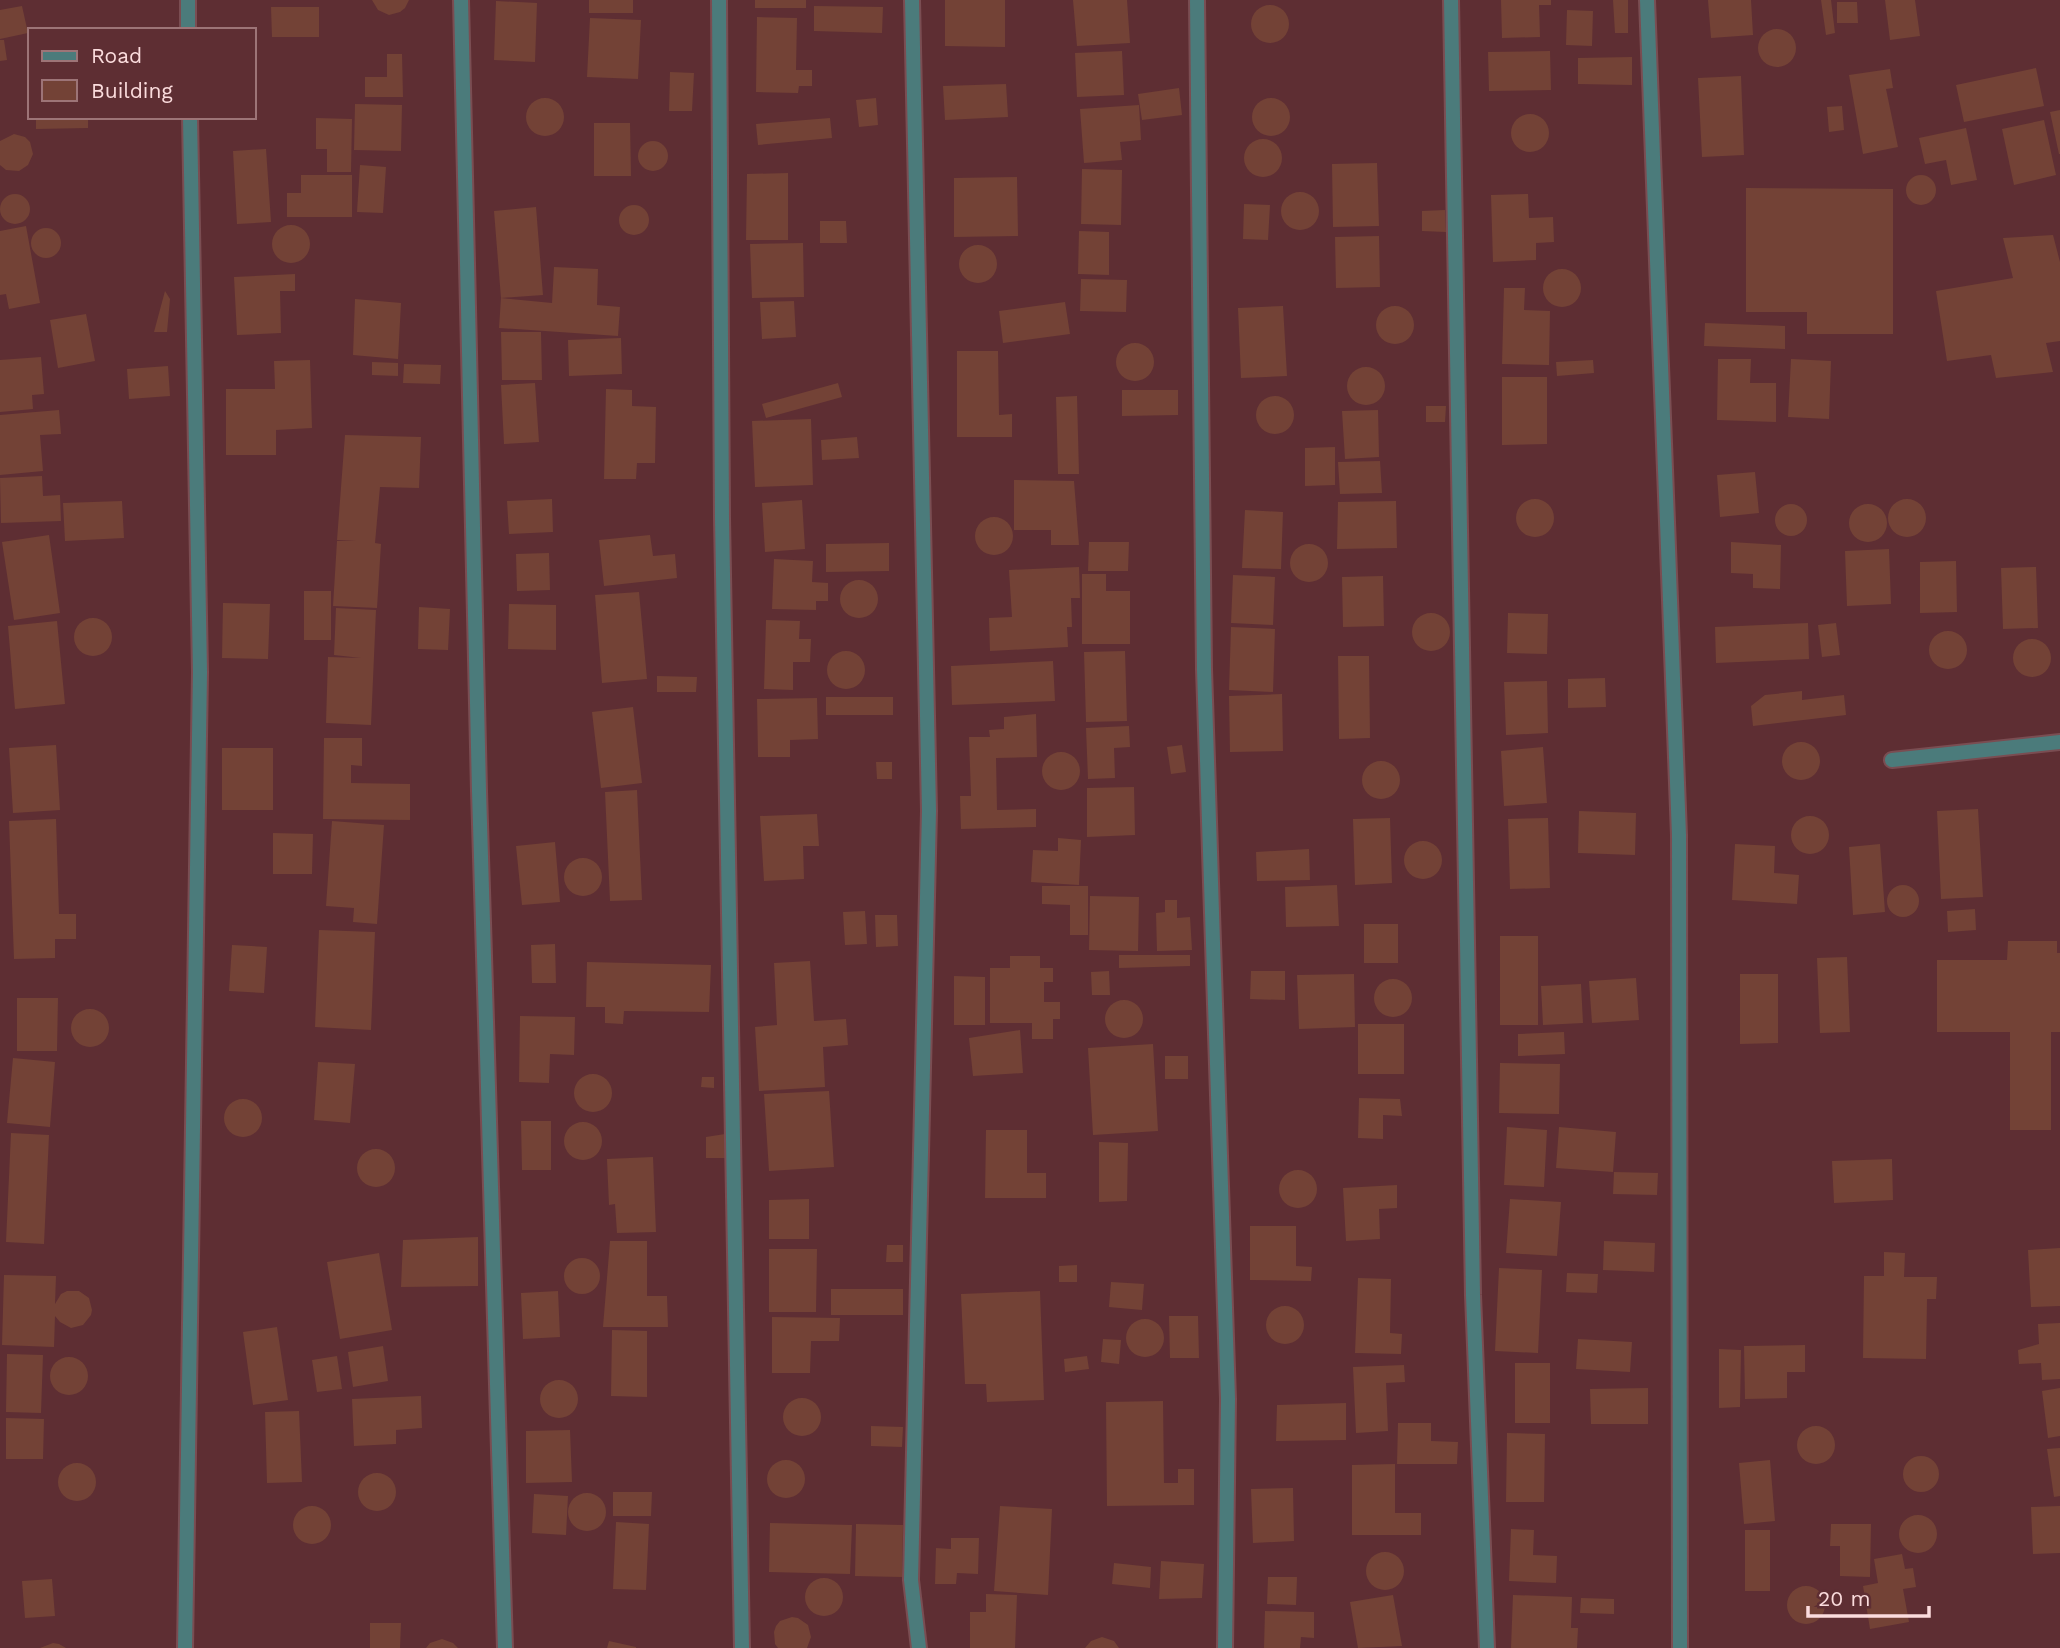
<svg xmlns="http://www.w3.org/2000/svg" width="2060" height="1648" font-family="'Work Sans',sans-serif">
<rect width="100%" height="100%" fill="#5e2e33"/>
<path fill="#734236" d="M372,0H409L405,8L400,12L389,15L378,10Z
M589,0H633V13H589Z
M755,0H806V8H755Z
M945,0H1005V47L945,46Z
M1073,0H1127L1130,43L1077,46Z
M1501,0H1551V5H1539L1540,37L1502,38Z
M1613,0H1628V33H1615Z
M1708,0H1751L1753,35L1711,38Z
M1821,0H1831L1835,33L1826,35Z
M1885,0H1915L1920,36L1890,40Z
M496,1L537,3L535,62L494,60Z
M1837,2H1857L1858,23H1837Z
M1251 24a19 19 0 1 1 38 0a19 19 0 1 1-38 0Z
M22,6L28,33L0,39V10Z
M814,6L883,7L882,33L814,31Z
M271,7H319V37H272Z
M1567,10L1593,11L1592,46L1566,45Z
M757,17L797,18L796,70H812V86H799L798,93L756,92Z
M590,18L641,20L638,79L587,77Z
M1758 48a19 19 0 1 1 38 0a19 19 0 1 1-38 0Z
M0,40H4L7,60L0,61Z
M1122,51L1124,95L1077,97L1075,53Z
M1550,51L1551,90L1489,91L1488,52Z
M387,54H402L403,97H365V77H387Z
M1632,57V85L1578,84V58Z
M2036,68L2044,106L1964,122L1956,85Z
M1890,69L1893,88L1886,89L1898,147L1863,154L1849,75Z
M670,72L694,73L692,111H669Z
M1741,76L1744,155L1702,157L1698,78Z
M1006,84L1008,117L945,120L943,86Z
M1179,88L1182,115L1142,120L1138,94Z
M876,98L878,125L859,127L856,100Z
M526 117a19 19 0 1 1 38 0a19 19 0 1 1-38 0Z
M1252 117a19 19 0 1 1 38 0a19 19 0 1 1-38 0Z
M355,104L402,105L401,151L354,150Z
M1139,105L1141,140L1120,142L1122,160L1084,163L1080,109Z
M1842,106L1844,130L1829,132L1827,107Z
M2060,110V154H2059L2050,112Z
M1511 133a19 19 0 1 1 38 0a19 19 0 1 1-38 0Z
M36,117H88V128L36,129Z
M316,118L352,119L351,172H327V149H316Z
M830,118L832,138L758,145L756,124Z
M2044,120L2056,175L2014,185L2002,129Z
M594,123H630L631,176H594Z
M1966,128L1977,180L1951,185L1946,160L1925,164L1919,138Z
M14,134L25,137L30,142L33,154L28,165L19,171L6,170L0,165V141Z
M1244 158a19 19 0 1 1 38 0a19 19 0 1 1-38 0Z
M638 156a15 15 0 1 1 30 0a15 15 0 1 1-30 0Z
M266,149L271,222L237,224L233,151Z
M1377,163L1379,226L1333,227L1332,164Z
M360,165L386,167L383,213L357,212Z
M1082,169L1122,170L1121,225L1081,224Z
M788,173V240H746L747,174Z
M301,175H352V217H287V193H301Z
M1906 190a15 15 0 1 1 30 0a15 15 0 1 1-30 0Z
M1017,177L1018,236L954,237V178Z
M1746,188L1893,189V334H1807V312H1746Z
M1281 211a19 19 0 1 1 38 0a19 19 0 1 1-38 0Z
M1528,194L1529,218L1553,217L1554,242L1536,243V260L1493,262L1491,195Z
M0 209a15 15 0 1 1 30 0a15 15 0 1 1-30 0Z
M1244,204L1270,205L1268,240L1243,239Z
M619 220a15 15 0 1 1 30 0a15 15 0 1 1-30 0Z
M536,207L543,295L501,298L494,211Z
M1445,210L1446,232L1422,231V211Z
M820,221H846L847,243H820Z
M272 244a19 19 0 1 1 38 0a19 19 0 1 1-38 0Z
M26,226L40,303L9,309L6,294L0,295V231Z
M31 243a15 15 0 1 1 30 0a15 15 0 1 1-30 0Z
M1079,231L1109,232V275L1078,274Z
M2053,235L2060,262V341L2046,343L2053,372L1996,378L1991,355L1947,361L1936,291L2013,278L2003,238Z
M1379,236L1380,287L1336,288L1335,237Z
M803,243L804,297L752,298L750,244Z
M959 264a19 19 0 1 1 38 0a19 19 0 1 1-38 0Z
M554,267L598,269L597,305L620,307L618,336L499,328L501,298L552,303Z
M1543 288a19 19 0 1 1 38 0a19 19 0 1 1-38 0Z
M295,274V291H280L281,333L237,335L234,277Z
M1081,279L1127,280L1126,312L1080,311Z
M1504,288H1525L1524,310L1550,311L1549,365L1502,364Z
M165,291L170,299L167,332H154Z
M355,299L401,303L398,359L353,355Z
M794,301L796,337L762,339L760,302Z
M1065,302L1070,334L1003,343L999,311Z
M1283,306L1287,376L1241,378L1238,308Z
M1376 325a19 19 0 1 1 38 0a19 19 0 1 1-38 0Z
M86,314L95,361L58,368L50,320Z
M1705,323L1785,326V349L1704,346Z
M501,332H541L542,380H502Z
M621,338L622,374L569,376L568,340Z
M1116 362a19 19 0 1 1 38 0a19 19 0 1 1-38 0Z
M957,351H998L999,415L1012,414V437H957Z
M41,357L44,394L32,395L33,409L0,412V360Z
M1718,359H1751L1750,383H1776V422L1717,420Z
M1791,359L1831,361L1829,419L1788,417Z
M310,360L312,428L276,430V455H226V389H275L274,361Z
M1593,360L1594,373L1557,376L1556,362Z
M372,362L398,363V376L372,375Z
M404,364L441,365L440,384L403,383Z
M168,366L170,396L129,399L127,369Z
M1347 386a19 19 0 1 1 38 0a19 19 0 1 1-38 0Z
M1502,377H1547V444L1502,445Z
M535,383L539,442L504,444L501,385Z
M838,383L842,397L766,418L762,404Z
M606,389L632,390V406L656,407L655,463H637L636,479H604Z
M1122,390H1178V415L1122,416Z
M1077,396L1079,474H1058L1056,397Z
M1256 415a19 19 0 1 1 38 0a19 19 0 1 1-38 0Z
M1426,406H1446L1445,422H1426Z
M59,410L61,434L40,435L43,471L0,475V415Z
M1378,410L1379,457L1345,459L1342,411Z
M811,419L813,485L755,487L752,421Z
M345,435L421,437L419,488L380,487L375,543L381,544L377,608L333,606L337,541H356L337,540Z
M857,437L859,458L822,460L821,440Z
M1335,447V485L1305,486V448Z
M1380,461L1382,493L1340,494L1338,462Z
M1755,472L1759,513L1720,517L1717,475Z
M42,476L43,496L60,495L61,521L1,523L0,478Z
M1014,480L1074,481L1079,545H1051V530H1014Z
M552,499L553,532L509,534L507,501Z
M1516 518a19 19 0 1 1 38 0a19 19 0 1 1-38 0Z
M1888 518a19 19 0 1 1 38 0a19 19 0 1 1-38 0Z
M802,500L805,549L765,552L762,503Z
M122,501L124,538L65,541L63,503Z
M1396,501L1397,548L1337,549L1338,502Z
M1775 520a16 16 0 1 1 32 0a16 16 0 1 1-32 0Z
M1849 523a19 19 0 1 1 38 0a19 19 0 1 1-38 0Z
M1245,510L1283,512L1281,569L1242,568Z
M975 536a19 19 0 1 1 38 0a19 19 0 1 1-38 0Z
M49,535L60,613L14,620L2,542Z
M650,535L653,556L675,554L677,578L604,586L599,540Z
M1089,542H1129L1128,571H1088Z
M1731,542L1781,545L1780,589L1753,588V574L1731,573Z
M889,543V571L826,572V544Z
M1290 563a19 19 0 1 1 38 0a19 19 0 1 1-38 0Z
M1889,549L1891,604L1847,606L1845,551Z
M549,553L550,590L517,591L516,554Z
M774,559L813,561L812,582L828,583V601H816V610L772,609Z
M1956,561L1957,612L1920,613V562Z
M1079,567L1080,598H1071L1072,627H1067L1068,647L990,651L989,618L1012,617L1009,570Z
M2036,567L2038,628L2003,629L2001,568Z
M1082,574H1106V591H1130V644H1082Z
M1233,575L1275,577L1273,625L1231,623Z
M1383,576L1384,626L1343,627L1342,577Z
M840 599a19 19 0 1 1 38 0a19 19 0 1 1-38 0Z
M304,591H331V640H304Z
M639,592L647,679L602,683L595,595Z
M223,603L270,604L268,659L222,658Z
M509,604L556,605V650L508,649Z
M419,607L450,609L448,650L418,649Z
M336,608L376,610L371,725L326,723L328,657L361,658L334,655Z
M1508,613L1548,614L1547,654L1507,653Z
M1412 632a19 19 0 1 1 38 0a19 19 0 1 1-38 0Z
M74 637a19 19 0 1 1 38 0a19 19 0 1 1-38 0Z
M766,620L800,621L799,639H811L810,662H793V690L764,689Z
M57,621L65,704L15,709L8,626Z
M1808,623L1809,659L1716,663L1715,627Z
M1836,623L1840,655L1822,657L1818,625Z
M1231,627L1275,629L1273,692L1229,690Z
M1929 650a19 19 0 1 1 38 0a19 19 0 1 1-38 0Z
M2013 658a19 19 0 1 1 38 0a19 19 0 1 1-38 0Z
M1125,651L1127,721L1086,722L1084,652Z
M827 670a19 19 0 1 1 38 0a19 19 0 1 1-38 0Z
M1338,656H1369L1370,738L1339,739Z
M1053,661L1055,701L952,705L951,666Z
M657,676L697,677L696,692H657Z
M1605,678L1606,707L1568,708V679Z
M1547,681L1548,733L1506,735L1504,682Z
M1802,691V700L1844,695L1846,715L1753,726L1751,706L1765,695Z
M1282,694L1283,751L1230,752L1229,696Z
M826,697H893V715H826Z
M817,698L818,739L790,740V757H758L757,699Z
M633,707L642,783L601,788L592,712Z
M1036,714L1037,757L996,758L997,810L1036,809V827L961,829L960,796H971L969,737H990L989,730L1004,729V717Z
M1129,726L1130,747L1114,748L1115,778L1088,779L1086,728Z
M324,738H362V766L351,765V783L410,784V820L323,819Z
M1782 761a19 19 0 1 1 38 0a19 19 0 1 1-38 0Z
M56,745L60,810L13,813L9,748Z
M1182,745L1186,772L1171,774L1167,747Z
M1543,747L1547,803L1504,806L1501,751Z
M222,748H273V810H222Z
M1042 771a19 19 0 1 1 38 0a19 19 0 1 1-38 0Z
M1362 780a19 19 0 1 1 38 0a19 19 0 1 1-38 0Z
M876,762H892V779H877Z
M1134,787L1135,835L1087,837V788Z
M637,790L642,900L610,901L605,792Z
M1978,809L1983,897L1941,899L1937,811Z
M1579,811L1636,813L1635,855L1578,853Z
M817,814L819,846H803L804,879L764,881L760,816Z
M1791 835a19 19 0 1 1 38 0a19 19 0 1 1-38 0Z
M1390,818L1392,883L1355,885L1353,819Z
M1548,818L1550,888L1510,889L1508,819Z
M56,819L59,914H76V939H55V958L14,959L9,821Z
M332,821L384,825L377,924L353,922L354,908L326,906Z
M273,833L313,834L312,874H273Z
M1058,838L1081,840L1079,885L1031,882L1033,850L1058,851Z
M1404 860a19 19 0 1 1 38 0a19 19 0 1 1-38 0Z
M555,842L560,902L522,905L516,846Z
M1735,844L1775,846L1774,873L1799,875L1797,904L1732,900Z
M1880,844L1885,912L1853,915L1849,847Z
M1309,849L1310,880L1257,881L1256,852Z
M564 877a19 19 0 1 1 38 0a19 19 0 1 1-38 0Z
M1337,885L1339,926L1286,927L1285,887Z
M1887 901a16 16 0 1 1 32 0a16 16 0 1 1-32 0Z
M1042,886H1088V935H1070V905L1042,904Z
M1090,896L1139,897L1138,951L1089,950Z
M1165,900H1177V918L1190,917L1192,950L1157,951L1156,913L1165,912Z
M1975,909L1976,930L1948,932L1947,911Z
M865,911L867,944L845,945L843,912Z
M875,915H897L898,946L876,947Z
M1364,924H1398V963H1364Z
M319,930L375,932L371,1030L315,1027Z
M1500,936H1538V1025H1500Z
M2008,941H2057V953H2060V1032H2051V1130H2010V1032H1937V960H2007Z
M555,944L556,983H532L531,945Z
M232,945L267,947L264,993L229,991Z
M1119,955H1190V966L1119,968Z
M1010,956H1040V968H1053V982H1044V1002H1060V1019H1053V1039H1032V1023H990V968H1010Z
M1847,957L1850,1032L1820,1033L1817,958Z
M810,961L814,1021L846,1019L848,1045L823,1047L825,1087L759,1091L755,1027L777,1025L774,963Z
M587,962L711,965L709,1012L624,1011L623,1024L605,1023V1007H586Z
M1109,971L1110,995H1092L1091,972Z
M1251,971H1285V1000L1250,999Z
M1354,974L1355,1027L1299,1029L1297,975Z
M1740,974H1778V1043L1740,1044Z
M954,976L985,977V1025H954Z
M1636,978L1639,1020L1592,1023L1589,981Z
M1374 998a19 19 0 1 1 38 0a19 19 0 1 1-38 0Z
M1581,984L1583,1023L1543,1025L1541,986Z
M17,998H58L57,1051H17Z
M1105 1019a19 19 0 1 1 38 0a19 19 0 1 1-38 0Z
M71 1028a19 19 0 1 1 38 0a19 19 0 1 1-38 0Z
M520,1016L575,1017L574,1055L550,1054L549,1083L519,1082Z
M1358,1024H1404V1074H1358Z
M1020,1030L1023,1073L973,1076L969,1038Z
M1564,1032L1565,1054L1518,1056V1034Z
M1153,1044L1158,1131L1093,1135L1088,1048Z
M1165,1056H1188V1079H1165Z
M13,1058L55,1062L50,1127L7,1123Z
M318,1062L355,1064L350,1123L314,1120Z
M1500,1063L1560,1064L1559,1114L1499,1113Z
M574 1093a19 19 0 1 1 38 0a19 19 0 1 1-38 0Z
M702,1077H714V1088L701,1087Z
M829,1091L834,1167L769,1171L764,1094Z
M1359,1098L1400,1099L1402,1116L1383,1115V1139L1358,1138Z
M224 1118a19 19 0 1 1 38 0a19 19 0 1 1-38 0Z
M521,1121H551V1170H522Z
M564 1141a19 19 0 1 1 38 0a19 19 0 1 1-38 0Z
M1507,1127L1547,1130L1544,1187L1504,1185Z
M1559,1127L1616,1132L1613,1172L1556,1168Z
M986,1130H1027V1173H1046V1198H985Z
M11,1133L49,1135L44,1244L6,1242Z
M725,1134L727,1158H706V1137Z
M1099,1142L1128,1143L1127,1201L1099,1202Z
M357 1168a19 19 0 1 1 38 0a19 19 0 1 1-38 0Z
M653,1157L656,1232L617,1233L615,1204L609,1205L607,1159Z
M1892,1159L1893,1200L1834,1203L1832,1161Z
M1279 1189a19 19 0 1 1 38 0a19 19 0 1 1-38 0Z
M1614,1172L1658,1173L1657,1195L1613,1194Z
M1397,1185V1208L1379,1209L1380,1239L1346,1241L1343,1188Z
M809,1199V1239H769V1200Z
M1510,1199L1561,1202L1557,1256L1506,1253Z
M1250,1226H1296V1266L1312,1267L1311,1281L1250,1280Z
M478,1237V1286L401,1287L403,1240Z
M610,1241H647V1296H667L668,1327H603Z
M1604,1241L1655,1243L1654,1272L1603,1270Z
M887,1245H903V1262H886Z
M2060,1248V1306L2031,1307L2028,1250Z
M769,1249H817L816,1312H769Z
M1884,1252L1905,1253L1904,1277H1937L1936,1299H1927L1926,1359L1863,1358L1864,1276H1884Z
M379,1253L392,1330L340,1339L327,1262Z
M564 1276a18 18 0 1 1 36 0a18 18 0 1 1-36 0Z
M1077,1265V1282H1059V1266Z
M1499,1268L1542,1270L1538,1353L1495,1351Z
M1567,1273L1598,1274L1597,1293L1566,1292Z
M4,1275L56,1276L55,1304L61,1294L67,1291H79L89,1298L92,1310L91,1315L83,1325L71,1328L60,1322L55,1316L54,1347L2,1345Z
M1358,1278L1391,1279L1390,1333L1402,1334L1401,1354L1355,1353Z
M1111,1282L1144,1284L1142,1310L1109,1307Z
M831,1289H903V1315H831Z
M558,1291L560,1337L523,1339L521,1293Z
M1040,1291L1044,1400L987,1402L986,1384H965L961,1294Z
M1266 1325a19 19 0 1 1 38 0a19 19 0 1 1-38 0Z
M1169,1316H1198L1199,1358H1170Z
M772,1317L840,1318L839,1341H811L810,1373H772Z
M1126 1338a19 19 0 1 1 38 0a19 19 0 1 1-38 0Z
M2060,1323V1379L2042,1380L2041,1363L2019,1364L2018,1350L2039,1344L2038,1324Z
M277,1327L288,1400L253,1405L243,1332Z
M612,1330L647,1331V1397L611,1396Z
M1103,1339L1121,1340L1119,1364L1101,1362Z
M1578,1339L1632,1342L1630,1372L1576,1369Z
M1805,1345V1372H1787V1398L1745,1399L1744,1346Z
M383,1346L388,1381L353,1387L348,1352Z
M1719,1349L1741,1350L1740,1407L1719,1408Z
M7,1354L43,1355L41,1413L6,1412Z
M337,1356L342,1389L317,1392L312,1360Z
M1087,1356L1089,1369L1065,1372L1064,1359Z
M50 1376a19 19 0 1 1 38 0a19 19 0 1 1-38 0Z
M1515,1363H1550V1423H1515Z
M1404,1365L1405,1382L1386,1383L1388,1431L1356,1433L1353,1367Z
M540 1399a19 19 0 1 1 38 0a19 19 0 1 1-38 0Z
M1648,1388V1424H1591L1590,1389Z
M2060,1388V1436L2048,1438L2042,1391Z
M421,1396L422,1428L396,1430V1444L354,1446L352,1399Z
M783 1417a19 19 0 1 1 38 0a19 19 0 1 1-38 0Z
M1163,1401L1164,1483H1178V1469H1194V1505L1107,1506L1106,1402Z
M1346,1403V1440L1276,1441L1277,1405Z
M299,1411L302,1482L267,1483L265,1412Z
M6,1418L44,1419L43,1459H6Z
M1398,1423H1431V1441L1458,1442L1457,1464H1397Z
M871,1426L903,1427L902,1447L871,1446Z
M1797 1445a19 19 0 1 1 38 0a19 19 0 1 1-38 0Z
M570,1430L572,1482L526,1483V1431Z
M1507,1433L1545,1434L1544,1502H1506Z
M2060,1448V1496L2054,1497L2047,1449Z
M1903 1474a18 18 0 1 1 36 0a18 18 0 1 1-36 0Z
M1770,1460L1775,1521L1744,1524L1739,1463Z
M767 1479a19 19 0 1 1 38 0a19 19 0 1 1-38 0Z
M58 1482a19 19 0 1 1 38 0a19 19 0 1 1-38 0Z
M1395,1464V1513H1421V1535H1352V1465Z
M358 1492a19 19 0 1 1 38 0a19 19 0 1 1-38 0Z
M1293,1488L1294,1541L1253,1543L1251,1489Z
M613,1492H652L651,1516H613Z
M568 1512a19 19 0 1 1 38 0a19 19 0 1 1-38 0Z
M534,1494L568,1496L566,1535L532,1533Z
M1000,1506L1052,1509L1048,1595L994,1591Z
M2060,1506V1553L2033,1554L2031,1507Z
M293 1525a19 19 0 1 1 38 0a19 19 0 1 1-38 0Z
M1899 1534a19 19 0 1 1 38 0a19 19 0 1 1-38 0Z
M616,1522L649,1524L646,1590L613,1589Z
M770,1523L852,1525L850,1574L769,1572Z
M856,1524L903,1525L902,1577L855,1576Z
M1831,1524H1871L1870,1577L1840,1576V1546H1830Z
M1511,1529L1534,1530L1533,1555L1557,1556L1556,1583L1509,1581Z
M1745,1530H1770V1591H1745Z
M951,1538H979L978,1574L957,1573L956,1584H935L936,1548L951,1549Z
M1366 1571a19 19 0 1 1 38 0a19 19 0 1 1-38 0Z
M1902,1554L1905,1569L1913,1568L1916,1587L1903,1589L1909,1622L1870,1629L1863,1586L1878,1583L1874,1559Z
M1161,1561L1204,1564L1202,1598L1159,1599Z
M1114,1563L1151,1567L1150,1588L1112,1584Z
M1268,1577H1297L1296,1605L1267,1604Z
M805 1597a19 19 0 1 1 38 0a19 19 0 1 1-38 0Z
M52,1579L55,1616L25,1618L22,1581Z
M1787 1605a19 19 0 1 1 38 0a19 19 0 1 1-38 0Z
M986,1594L1017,1595L1015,1648H970V1612H986Z
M1393,1595L1402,1646L1358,1648L1350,1602Z
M1513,1595L1572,1597L1571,1628H1578L1577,1648H1511Z
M1581,1598L1614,1599V1614L1580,1613Z
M1265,1611L1314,1612V1638L1301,1637L1300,1648H1264Z
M792,1617L798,1618L808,1625L811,1637L807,1648H778L775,1644L774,1632L776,1626L780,1621Z
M370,1623H401L400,1648H370Z
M1102,1637L1114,1641L1119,1648H1085L1091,1641Z
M442,1639L453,1643L458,1648H426L430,1643Z
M609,1641L636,1647V1648H607Z
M53,1643L59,1644L66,1648H40Z"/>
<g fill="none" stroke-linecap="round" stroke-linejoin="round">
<defs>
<path id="street" d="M188,0V30
M461,0L479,791L505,1648
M719,0L722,518L742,1648
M912,0L929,811L911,1580L919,1648
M1197,0L1204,669L1228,1399L1225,1648
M1451,0L1473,1295L1487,1648
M1647,0L1679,835L1680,1648
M1892,760L2060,742
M185,1648L200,672L190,117"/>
</defs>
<use href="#street" stroke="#7a4d52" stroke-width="18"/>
<use href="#street" stroke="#4b7b7b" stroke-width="14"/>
</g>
<rect x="28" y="28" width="228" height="91" fill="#5e2e33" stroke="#9d7477" stroke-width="2"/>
<rect x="42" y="51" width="35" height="10" fill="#4b7b7b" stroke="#9d7477" stroke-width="2"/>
<text x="91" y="63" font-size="21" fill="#fbdcdd">Road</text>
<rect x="42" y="80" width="35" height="21" fill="#734236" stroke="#9d7477" stroke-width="2"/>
<text x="91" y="98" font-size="21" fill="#fbdcdd">Building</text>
<path d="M1808 1606v10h121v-10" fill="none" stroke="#fbdcdd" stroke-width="3.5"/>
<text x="1818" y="1606" font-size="21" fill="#fbdcdd" stroke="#5e2e33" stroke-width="5" paint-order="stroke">20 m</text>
</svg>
